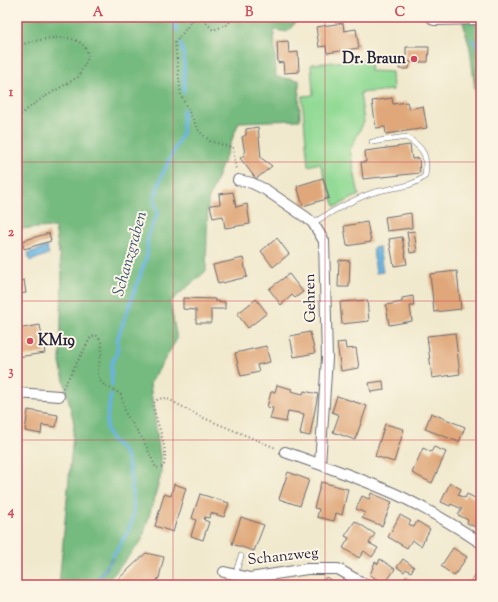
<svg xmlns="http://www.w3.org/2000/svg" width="498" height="602" font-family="'Sorts Mill Goudy',serif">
<rect width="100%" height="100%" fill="#fcf5e5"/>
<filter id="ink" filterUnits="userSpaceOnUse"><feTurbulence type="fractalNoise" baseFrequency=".025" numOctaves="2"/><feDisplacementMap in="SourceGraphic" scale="8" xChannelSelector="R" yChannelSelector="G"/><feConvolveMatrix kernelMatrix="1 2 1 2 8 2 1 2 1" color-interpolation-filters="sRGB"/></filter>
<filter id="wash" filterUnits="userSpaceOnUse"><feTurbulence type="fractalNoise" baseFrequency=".012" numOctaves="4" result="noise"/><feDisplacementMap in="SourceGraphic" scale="16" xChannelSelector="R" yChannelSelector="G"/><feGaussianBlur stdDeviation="0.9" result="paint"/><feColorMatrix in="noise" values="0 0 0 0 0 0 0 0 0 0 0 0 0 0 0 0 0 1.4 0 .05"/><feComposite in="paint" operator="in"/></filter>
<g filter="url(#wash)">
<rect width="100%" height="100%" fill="#f0e9cd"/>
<path fill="#92da95" stroke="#5a7e68" d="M371,59L370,71L392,72L393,90L360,93L364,122L350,150L359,195L335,207L320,163L308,166L302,96L313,95L311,64Z"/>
<path fill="#75ba7e" stroke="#4c6e5c" d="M17,17H296V22L287,32L274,30L276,77L299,80L300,120L239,122L208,201L206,271L170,302L177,339L150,384L161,463V475L142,540L105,585H59L74,424L60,363L62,274L55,227L17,229Z
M481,17V91L475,89L470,49L463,22Z"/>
<path fill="#67b4e1" stroke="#446b8e" d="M47,247L49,254L30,261L28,253Z
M379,247L383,272L376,273L373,248Z
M114,553L116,554L97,585H93Z"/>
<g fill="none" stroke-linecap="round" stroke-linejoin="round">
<path stroke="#67b4e1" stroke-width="3.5" d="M172,17L177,31
M473,40L481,51
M181,44L184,58V92
M112,385L111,365L117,353L118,337L147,256L148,234L158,213L154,201L161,177L182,134L183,110
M111,394C110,405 105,419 107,430C109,441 120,445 125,454C130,462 135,509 133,518C130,531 120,544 113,556"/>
</g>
<g id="blocks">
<path fill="#e0a87a" d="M343,23L344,31L356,29L359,48L327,53L326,46L319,47L316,27Z
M288,41L289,53L298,52L299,72L284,73L283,62L278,63L277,42Z
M406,47H429L428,62H409V69H399L400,57H406Z
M392,98L393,104L407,102L409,109L423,106L427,128L386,134L385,127L376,128L372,101Z
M258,127L261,158L272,166L256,179L240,158L245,154L242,137L246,135V129Z
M410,145L412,159L419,158L420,173L363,179L361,162H366L365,151Z
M323,178L329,198L303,206L297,186Z
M233,192L236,207L247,204L250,224L225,228L223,216L213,218L210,205L220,204L219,194Z
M411,213L412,228L387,231L385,217Z
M367,222L371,242L347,246L344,226Z
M414,231L417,252L410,253L407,232Z
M49,233L51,241L24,249L22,241Z
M402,237L407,264L394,266L389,239Z
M277,238L289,254L273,267L261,251Z
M17,256L20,269L17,270Z
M243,258L247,277L218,284L213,265Z
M339,260L350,261L349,287H338Z
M457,271L461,309L434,312L430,274Z
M289,274L303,292L295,298L292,295L281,305L269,289Z
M24,280L26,293L17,294V281Z
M413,296L414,306H410L412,321L389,325L386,305L402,302V298Z
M183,298L215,299V301L225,302V309H211V323H196V310L183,309Z
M256,299L267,313L248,328L237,314Z
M367,300L369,321L342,324L340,302Z
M40,325L45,353L17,357V329Z
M310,332L315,353L294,357L290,336Z
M455,333L460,374L432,378L427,336Z
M345,342L346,349L356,348L359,368L341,371L337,343Z
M266,346L270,362L257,365L259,372L241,376L235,353Z
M478,362H481V391H480Z
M383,381L384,390L371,392L369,383Z
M277,385L292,389L291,391L303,394L304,391L318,394L310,436L300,434L304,414L288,411L286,422L270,419L273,408L267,407L271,392H275Z
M337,396L367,406L355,440L333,432L339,415L332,412Z
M28,410L58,415L56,427L42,425L41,434L25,431Z
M431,413L465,427L459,442L425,429Z
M385,424L404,429L394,462L375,456Z
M434,447L446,452L432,483L412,473L423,448L431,452Z
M288,472L309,480L300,506L279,499Z
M321,482L348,489L342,515L336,513L334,521L317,517L319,509L314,508Z
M450,483L461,489L458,495L465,498L467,494L481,501V530L467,523L468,520L458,515L462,509L451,504L450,506L441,502Z
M174,484L186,488L173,532L155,526L164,494L171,496Z
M371,493L392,502L382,526L362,518L365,513L356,509L362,496L369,499Z
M200,494L229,503L224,517L211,513L209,518L205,517L204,520L209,522L203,540L191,536L196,520L192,518Z
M400,515L411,521L409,524L414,527L417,521L430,529L421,546L412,540L407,548L388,537Z
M241,517L264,525L254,551L232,544Z
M355,521L375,534L369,543L378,548L372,557L364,551L359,558L343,548L349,538L345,536Z
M453,548L467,557L454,576L441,566Z
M146,553L164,557L159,578L152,585H116L114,583Z
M380,559L395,569L385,584L370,575L375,562L378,564Z
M403,559L414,567L411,572L406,569L404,572L397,567Z
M481,566V585H468Z
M406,576L421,585H401Z
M326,577L339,585H320Z"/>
</g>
</g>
<g filter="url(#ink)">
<use href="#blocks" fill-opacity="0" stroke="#6a686e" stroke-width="1"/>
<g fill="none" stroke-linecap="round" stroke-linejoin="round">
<defs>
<path id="service" d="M313,223C331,212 350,201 369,194C387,187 411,189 425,176C428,155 424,148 406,137L372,142
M235,575L241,556"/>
<path id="minor" d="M431,17L434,20L481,19
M238,180L252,183L266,190L307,218L313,223L324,241L327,358L320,464
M17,393L59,396
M285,452C324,466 364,479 402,497C430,511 456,526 481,543
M224,572L250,578L307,569H338L366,585"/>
</defs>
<use href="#service" stroke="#6a686e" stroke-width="6"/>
<use href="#minor" stroke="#6a686e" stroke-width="12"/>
<path stroke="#6a686e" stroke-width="2" stroke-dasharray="1 3" stroke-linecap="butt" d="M195,17L175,43L181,96L199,131L210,141L233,148L236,170
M201,17L213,30L229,24L231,17
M17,46C36,40 86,26 88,58L78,77L41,99L17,117
M63,388L91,337L96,335C111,348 92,366 100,380C104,388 115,389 121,395L126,414L144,441L156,468L163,467C171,452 155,421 153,404L158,399L164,398L170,400L199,416L276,448
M250,558L253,551"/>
<use href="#service" stroke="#fff" stroke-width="5"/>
<use href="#minor" stroke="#fff" stroke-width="10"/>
</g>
</g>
<path fill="none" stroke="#d1495b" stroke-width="1" stroke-opacity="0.55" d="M173,17V585M325,17V585M17,162H481M17,301H481M17,440H481"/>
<g fill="#d1495b" stroke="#fcf5e5" stroke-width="1.5">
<circle cx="414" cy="59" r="4"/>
<circle cx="30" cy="341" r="4"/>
</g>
<g text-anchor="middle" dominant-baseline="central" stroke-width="4" stroke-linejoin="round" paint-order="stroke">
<g font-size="15" font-weight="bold" fill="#22223b" stroke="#fcf5e5" text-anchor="end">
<text x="406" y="59">Dr. Braun</text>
<text x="38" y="341" text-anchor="start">KM19</text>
</g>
<g font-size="15" fill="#22223b" stroke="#fcf5e5">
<text transform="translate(311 298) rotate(-91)">Gehren</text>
<text transform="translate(283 557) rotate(-6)">Schanzweg</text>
</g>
<g font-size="16" font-style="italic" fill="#3a5575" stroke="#fcf5e5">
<text transform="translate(131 254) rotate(-74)">Schanzgraben</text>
</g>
</g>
<rect width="498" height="602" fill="none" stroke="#fcf5e5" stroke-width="44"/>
<rect x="22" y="22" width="454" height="558" fill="none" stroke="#d1495b" stroke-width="1.5"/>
<g font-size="13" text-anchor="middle" font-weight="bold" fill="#d1495b">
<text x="98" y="16">A</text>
<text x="249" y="16">B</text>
<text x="400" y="16">C</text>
<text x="11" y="96">1</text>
<text x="11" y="236">2</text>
<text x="11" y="375">3</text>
<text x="11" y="515">4</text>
</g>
</svg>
